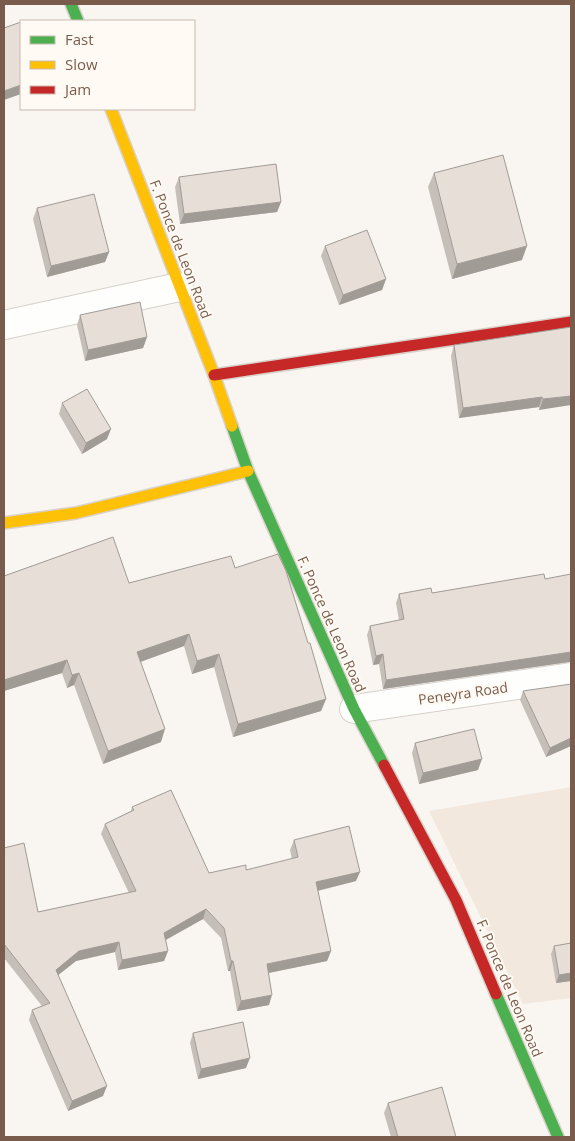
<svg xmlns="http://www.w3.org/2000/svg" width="575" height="1141" font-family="'Open Sans',sans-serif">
<rect width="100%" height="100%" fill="#f9f5f0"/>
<path fill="#f2e8de" d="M571,787V998L523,1004L429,811Z"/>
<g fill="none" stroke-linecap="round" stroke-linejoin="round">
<defs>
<path id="street" d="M4,325L179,287
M354,709L571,677"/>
<path id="fast" d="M71,4L78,21
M232,426L248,471L354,709L384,765
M496,994L558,1137"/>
<path id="slow" d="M111,109L214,375L232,426
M4,523L76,513L248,471"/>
<path id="jam" d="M214,375L571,322
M384,765L456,900L496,994"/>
</defs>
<use href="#street" stroke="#d7d1cb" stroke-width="30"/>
<use href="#fast" stroke="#d9d2cb" stroke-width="14"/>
<use href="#slow" stroke="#d9d2cb" stroke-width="14"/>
<use href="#jam" stroke="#d9d2cb" stroke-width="14"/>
<use href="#street" stroke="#fefefd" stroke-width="28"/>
<use href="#fast" stroke="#4caf50" stroke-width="11"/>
<use href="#slow" stroke="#ffc107" stroke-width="11"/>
<use href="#jam" stroke="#c62828" stroke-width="11"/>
</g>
<path fill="#c6bfb9" d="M434,173L522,260L452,279L428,187Z
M179,177L281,202L277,212L180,224L175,187Z
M37,208L109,252L105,262L47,277L33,219Z
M325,246L386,279L382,290L339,305L321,256Z
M80,315L147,337L143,348L85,361L77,325Z
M571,327L539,410V407L459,418L451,356L454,345Z
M62,403L107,439L82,454L59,414Z
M235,568L308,643L326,699L321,711L233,737L214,667L192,674L184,646L140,662L161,742L103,764L74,685L67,688L62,673L4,691V576L129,583Z
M545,579L569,662L383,689L379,664L373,665L367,635L370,626L399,620L396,603L399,594L432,593Z
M523,691L571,746L546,757L520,700Z
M415,743L478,770L419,784L412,753Z
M132,807L209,873L246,870L292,859L290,850L294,840L356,881L318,891L331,951L327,961L269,973V1005L237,1011L230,971H228L221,938L203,919L166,940L168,951L164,961L118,970L115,952L76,961L58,975L103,1096L68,1111L29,1020L32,1010L42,1006L4,958V848L38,912L129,893L101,834L105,824L131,811Z
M571,943V981L556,983L551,954L554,946Z
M193,1033L246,1068L198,1079L190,1043Z
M388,1103L456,1137H391L384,1113Z"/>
<path fill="#a19b96" d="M21,85V94L4,100V91Z
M281,202L277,212L180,224L184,214Z
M527,246L522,260L452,279L457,264Z
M109,252L105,262L47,277L51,266Z
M386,279L382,290L339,305L343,295Z
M147,337L143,348L85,361L88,350Z
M571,396V405L539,410L543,399Z
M542,397L539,407L459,418L463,408Z
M111,429L107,439L82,454L86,443Z
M189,634L184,646L132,665L137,652Z
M571,652V662H569L383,689L386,680Z
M219,654L214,667L192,674L197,661Z
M383,654L379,664L373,665L376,656Z
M67,660L62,673L4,691V680Z
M79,673L74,685L67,688L72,675Z
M326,699L321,711L233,737L238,724Z
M165,729L161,742L103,764L108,751Z
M571,738V746L546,757L550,748Z
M482,759L478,770L419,784L423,773Z
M360,872L356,881L312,892L316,882Z
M206,909L203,919L160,943L164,933Z
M119,942L115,952L76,961L52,980L56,970L79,951Z
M168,951L164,961L118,970L122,960Z
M331,951L327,961L263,974L267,964Z
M231,961H233L230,971H228Z
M571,973V981L556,983L559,975Z
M272,995L269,1005L237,1011L241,1001Z
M250,1058L246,1068L198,1079L201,1069Z
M107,1086L103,1096L68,1111L72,1101Z"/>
<path fill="#e6ded7" stroke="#a19b96" d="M21,22V85L4,91V28Z
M503,155L527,246L457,264L434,173Z
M276,164L281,202L184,214L179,177Z
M94,194L109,252L51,266L37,208Z
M367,230L386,279L343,295L325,246Z
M140,302L147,337L88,350L80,315Z
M571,327V396L543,399L542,397L463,408L454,345Z
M87,389L111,429L86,443L62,403Z
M113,537L129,583L231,556L235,568L278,554L286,571L308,643H310L326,699L238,724L219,654L197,661L189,634L137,652L165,729L108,751L79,673L72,675L67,660L4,680V576Z
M544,574L545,579L571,574V652L386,680L383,654L376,656L370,626L404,619L399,594L431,588L432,593Z
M571,684V738L550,748L523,691Z
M474,729L482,759L423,773L415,743Z
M171,790L209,873L246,865V870L298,857L294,840L349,826L360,872L316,882L331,951L267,964L272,995L241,1001L233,961H231L224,928L206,909L164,933L168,951L122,960L119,942L79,951L56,970L107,1086L72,1101L32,1010L50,1003L4,944V848L24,843L38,912L136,891L105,824L134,810L132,807Z
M571,943V973L559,975L554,946Z
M243,1022L250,1058L201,1069L193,1033Z
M442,1087L456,1137H398L388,1103Z"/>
<g text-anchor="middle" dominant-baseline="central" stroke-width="4" stroke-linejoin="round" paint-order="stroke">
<g font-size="14" fill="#7a5c4d" stroke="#fffaf3">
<text transform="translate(181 249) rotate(69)">F. Ponce de Leon Road</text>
<text transform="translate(332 624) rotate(66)">F. Ponce de Leon Road</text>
<text transform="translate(463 693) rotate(-8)">Peneyra Road</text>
<text transform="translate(510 988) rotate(67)">F. Ponce de Leon Road</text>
</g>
</g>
<rect width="575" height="1141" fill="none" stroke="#7a5c4d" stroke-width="10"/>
<rect x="20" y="20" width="175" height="90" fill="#fffaf3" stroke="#cabbb1"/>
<rect x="30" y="36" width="25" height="8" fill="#4caf50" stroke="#cabbb1"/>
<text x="65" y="45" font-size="15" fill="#7a5c4d">Fast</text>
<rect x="30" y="61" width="25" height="8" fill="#ffc107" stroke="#cabbb1"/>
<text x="65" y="70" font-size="15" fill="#7a5c4d">Slow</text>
<rect x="30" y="86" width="25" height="8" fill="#c62828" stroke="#cabbb1"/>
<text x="65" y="95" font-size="15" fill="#7a5c4d">Jam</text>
</svg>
